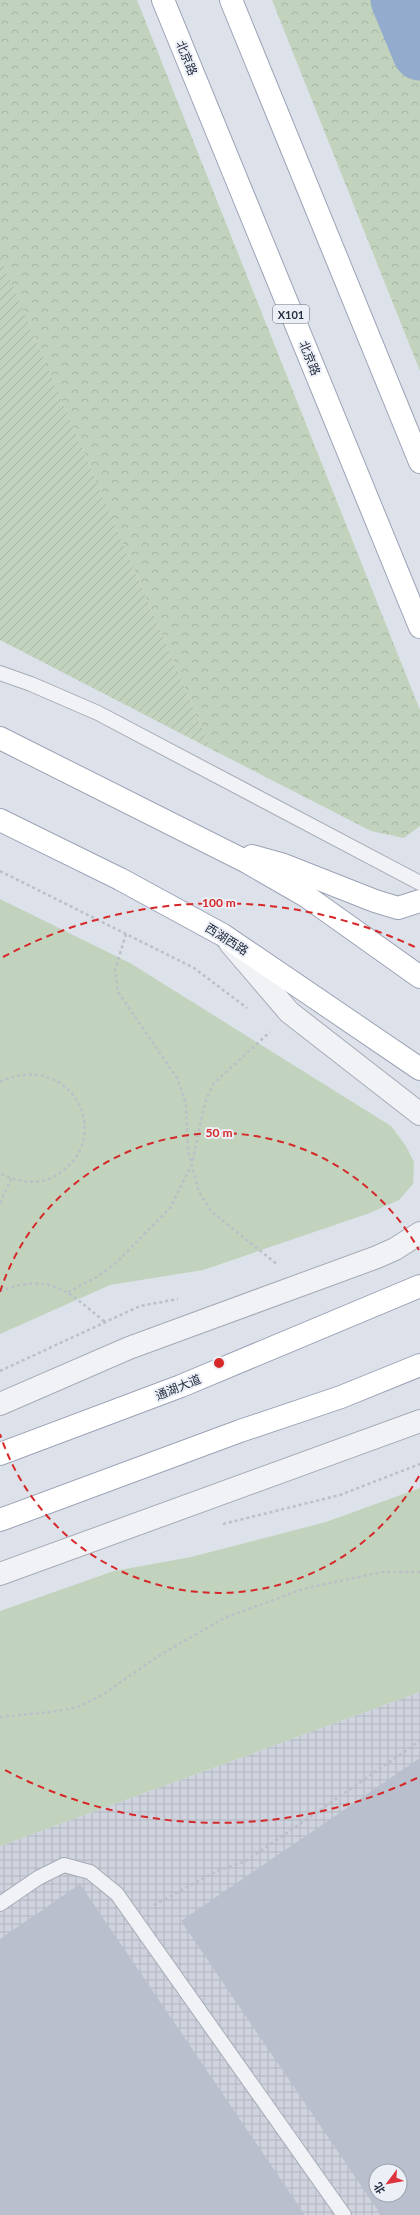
<svg xmlns="http://www.w3.org/2000/svg" width="420" height="2215" font-family="Lato,'Noto Sans SC',sans-serif">
<defs>
<pattern id="industrial-grid" width="8" height="8" patternUnits="userSpaceOnUse"><rect width="8" height="8" fill="#cfd3de"/><path d="M0 4h8M4 0v8" fill="none" stroke="#b2b5c0"/></pattern>
<pattern id="forest-crowns" width="20" height="18" patternUnits="userSpaceOnUse"><rect width="20" height="18" fill="#c1d3bd"/><path d="M2 6a3 3 0 1 1 6 0M12 15a3 3 0 1 1 6 0" fill="none" stroke="#a6b5a4"/></pattern>
<pattern id="garden-furrows" width="10" height="10" patternUnits="userSpaceOnUse"><rect width="10" height="10" fill="#c1d3bd"/><path d="M-1 1l2-2M0 10L10 0M9 11l2-2" fill="none" stroke="#a6b5a4"/></pattern>
</defs>
<rect width="100%" height="100%" fill="#dde1e9"/>
<path fill="url(#industrial-grid)" fill-rule="evenodd" d="M420,1692V2215H0V1846ZM376,2171H400V2195H376Z"/>
<path fill="url(#forest-crowns)" d="M0,0H137L420,710V826L404,838L371,831L211,749L0,257Z
M272,0H420V371Z"/>
<path fill="#c1d3bd" d="M0,899L130,963L391,1126L406,1146L414,1162L413,1184L399,1200L367,1214L203,1270L110,1285L0,1334Z
M420,1488V1692L0,1846V1611L114,1571L191,1557L326,1522Z"/>
<path fill="url(#garden-furrows)" d="M0,256L211,749L0,640Z"/>
<g fill="none" stroke-linecap="round" stroke-linejoin="round">
<path stroke="#93abcd" stroke-width="55" d="M398,0L420,53"/>
</g>
<path fill="#b9bfcc" fill-rule="evenodd" d="M420,1758V2215H381L181,1921ZM376,2171H400V2195H376Z
M80,1884L305,2215H0V1939Z"/>
<g fill="none" stroke-linecap="round" stroke-linejoin="round">
<defs>
<path id="service" d="M0,673L31,684L98,713L420,883
M0,1904L38,1878L64,1865L90,1872L117,1894L344,2215"/>
<path id="minor" d="M230,943L289,1012L420,1114
M0,1404L129,1348L377,1257L395,1249L420,1233
M0,1574L420,1421"/>
<path id="primary" d="M163,0L420,627
M231,0L420,462
M0,738L247,862L306,896L420,977
M0,820L120,879L223,935L420,1069
M252,856L281,864L375,901L398,908L420,901
M0,1454L181,1386L420,1286
M0,1520L240,1431L341,1397L420,1365"/>
</defs>
<use href="#service" stroke="#a6abb7" stroke-width="16"/>
<use href="#minor" stroke="#a6abb7" stroke-width="24"/>
<use href="#primary" stroke="#9ba3b6" stroke-width="24"/>
<path stroke="#bbbfc7" stroke-width="2.5" stroke-dasharray="3 3" stroke-linecap="butt" d="M0,871L194,968L247,1008
M126,934L115,970L118,992L177,1078L186,1104L188,1151L199,1192L212,1212L278,1265
M0,1082C72,1048 118,1140 55,1176C37,1186 17,1182 0,1173
M0,1203L11,1179
M0,1291C51,1272 67,1291 105,1322
M68,1292L97,1277L116,1263L170,1208L192,1164L205,1102L214,1083L270,1032
M0,1371L140,1306L178,1299
M223,1524L340,1495L420,1464
M0,1717L51,1712L78,1707L102,1695L157,1657L224,1618L303,1589L382,1572H420
M154,1905L217,1871L246,1861L420,1741"/>
<use href="#service" stroke="#f0f2f6" stroke-width="14"/>
<use href="#minor" stroke="#f0f2f6" stroke-width="22"/>
<use href="#primary" stroke="#fff" stroke-width="22"/>
</g>
<g fill="none" stroke="#d62828" stroke-width="2" stroke-dasharray="7 5">
<path d="M419 1476A230 230 0 0 1 0 1434M0 1292A230 230 0 0 1 419 1250"/>
<path d="M417 1778A460 460 0 0 1 3 1769M3 957A460 460 0 0 1 417 948"/>
</g>
<g text-anchor="middle" dominant-baseline="central" stroke-width="4" stroke-linejoin="round" paint-order="stroke">
<rect fill="#ecf0f6" stroke="#616877" stroke-width="1" x="273" y="305" width="36" height="18" rx="3"/>
<g font-size="11" font-weight="bold" fill="#252d41">
<text x="291" y="314">X101</text>
</g>
<g font-size="12" fill="#252d41" stroke="#ecf0f6">
<text transform="translate(187 58) rotate(68)">北京路</text>
<text transform="translate(310 358) rotate(68)">北京路</text>
<text transform="translate(227 939) rotate(32)">西湖西路</text>
<text transform="translate(178 1387) rotate(-22)">通湖大道</text>
</g>
</g>
<circle cx="219" cy="1363" r="6" fill="#d62828" stroke="#ecf0f6" stroke-width="2"/>
<g font-size="12" text-anchor="middle" font-weight="bold" fill="#d62828" stroke="#ecf0f6" stroke-width="4" stroke-linejoin="round" paint-order="stroke">
<text x="219" y="907">100 m</text>
<text x="219" y="1137">50 m</text>
</g>
<g transform="translate(388 2183) rotate(238)"><circle r="19" fill="#ecf0f6" stroke="#9ca2ae"/>
<path d="M0-3L7 15L0 10L-7 15Z" fill="#dd333e"/>
<text y="-6" font-size="11" font-weight="bold" text-anchor="middle" fill="#252d41">北</text>
</g>
</svg>
